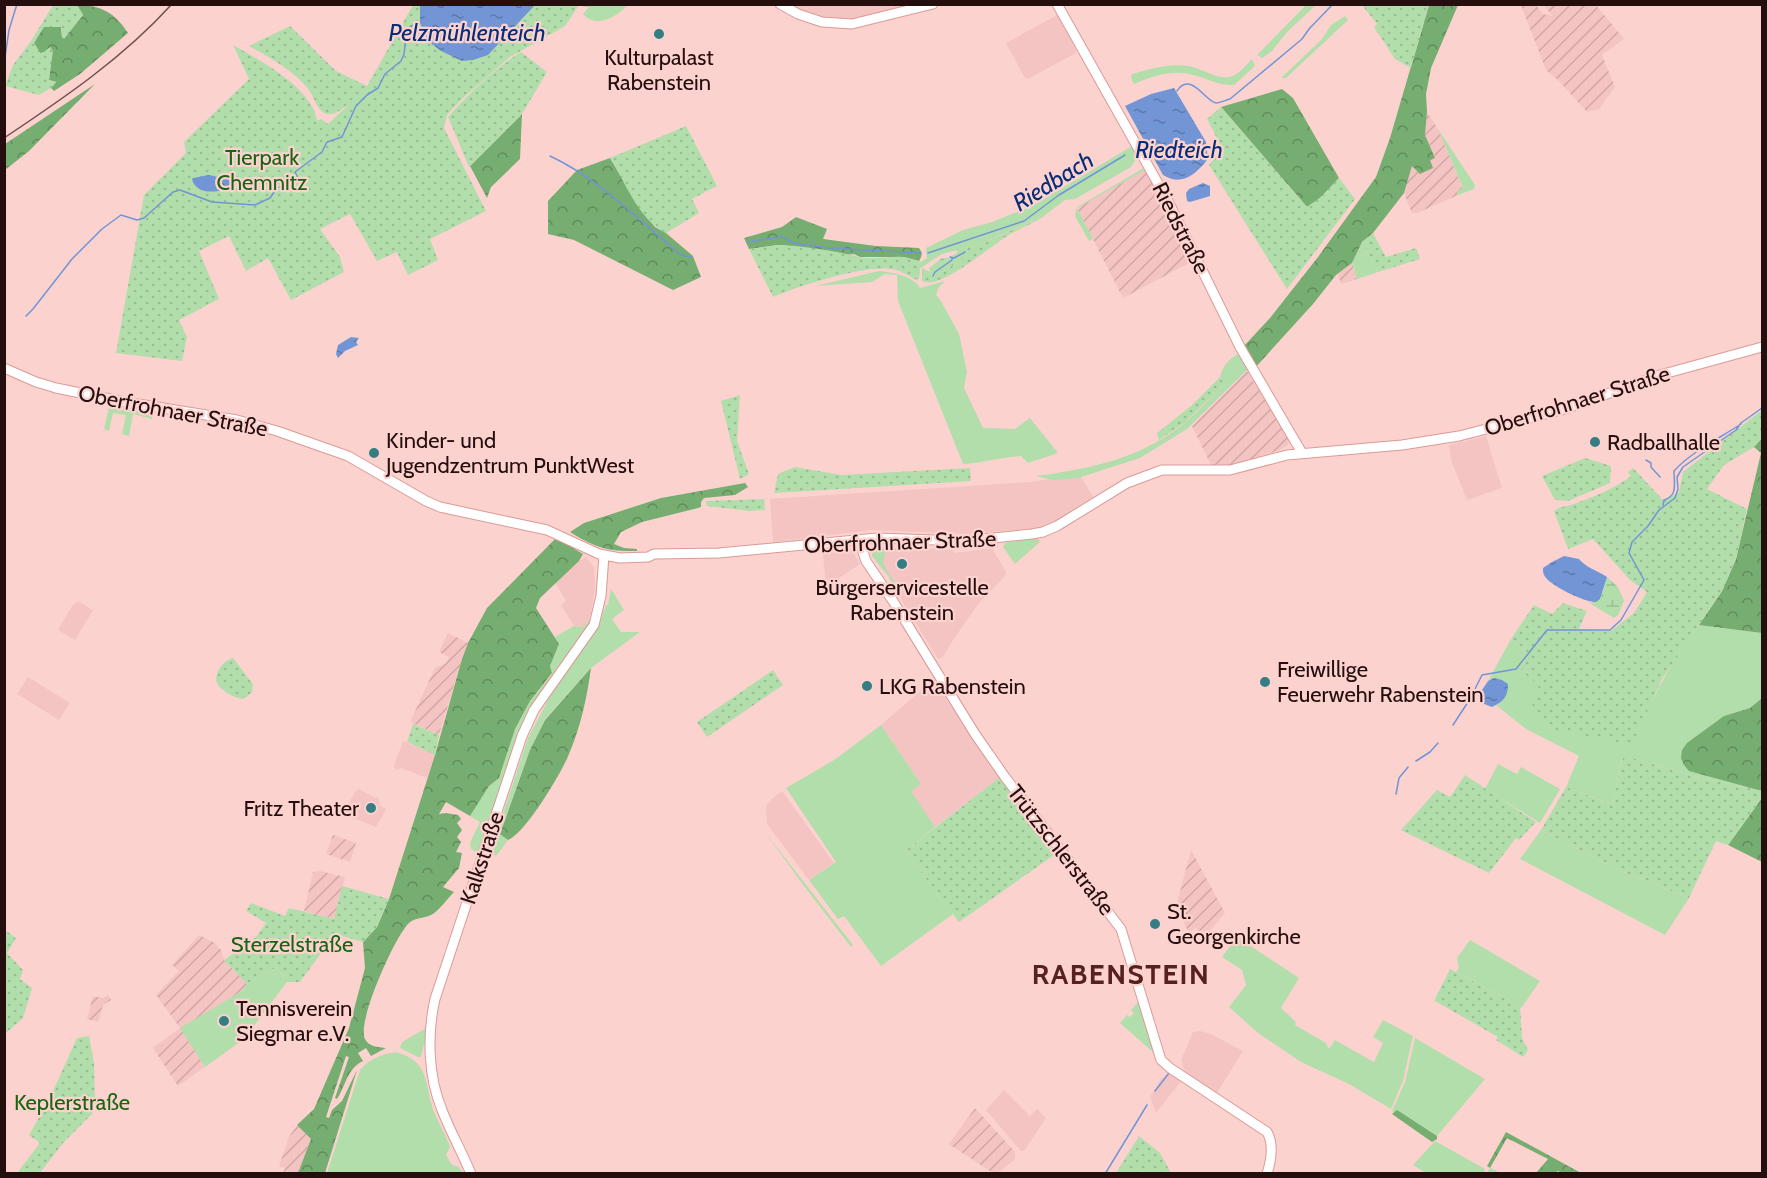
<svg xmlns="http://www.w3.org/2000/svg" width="1767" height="1178" font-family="Cabin,sans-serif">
<defs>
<pattern id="industrial-furrows" width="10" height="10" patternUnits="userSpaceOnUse" patternTransform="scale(1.5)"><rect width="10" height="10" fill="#f3c4c1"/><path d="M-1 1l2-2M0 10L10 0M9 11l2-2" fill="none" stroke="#d0a7a5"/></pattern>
<pattern id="forest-crowns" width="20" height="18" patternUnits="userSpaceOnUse" patternTransform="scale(1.5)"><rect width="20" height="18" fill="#76ad70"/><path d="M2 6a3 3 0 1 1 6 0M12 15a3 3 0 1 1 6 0" fill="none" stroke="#618b5a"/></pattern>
<pattern id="wetland-marsh" width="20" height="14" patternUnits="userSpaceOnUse" patternTransform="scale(1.5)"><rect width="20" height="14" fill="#b2deac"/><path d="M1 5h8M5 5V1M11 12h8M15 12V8" fill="none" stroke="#99bd93"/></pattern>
<pattern id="park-dots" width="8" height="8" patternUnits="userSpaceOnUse" patternTransform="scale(1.5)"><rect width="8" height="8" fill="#b2deac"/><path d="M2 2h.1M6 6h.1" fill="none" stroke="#99bd93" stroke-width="1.8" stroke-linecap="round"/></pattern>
<pattern id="water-ripples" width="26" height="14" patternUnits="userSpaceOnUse" patternTransform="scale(1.5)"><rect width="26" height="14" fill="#7195d5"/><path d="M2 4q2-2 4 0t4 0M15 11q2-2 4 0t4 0" fill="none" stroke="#5d78ab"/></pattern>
</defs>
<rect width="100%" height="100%" fill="#fcd2cf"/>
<path fill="#f3c4c1" d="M788,5H921L837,22L800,12Z
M1057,15L1076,50V53L1028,79L1025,78L1006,43Z
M1486,436L1502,488L1467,500L1451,460L1449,445Z
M1080,475L1093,497L1056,521L1042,528L963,534L872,530L773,542L770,499L1030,482Z
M871,547L940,549L952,550L955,553L992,548L1006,572L1005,576L979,603L955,637L943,657L938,659L897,593L889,577L872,556Z
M852,550L860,564L830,584L825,577L823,554Z
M586,557L594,567L595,587L591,614L584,627L574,626L561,605L566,601L555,582L579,561Z
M78,601L93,610L75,640L58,630L72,606Z
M28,677L70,703L59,720L17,694Z
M931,682L935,683L1000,777L935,827L911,791L921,784L881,725Z
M403,741L435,755L427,778L401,768L396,770L394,766Z
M359,789L375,798L379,797V805L386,809L376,827L343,814L355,792Z
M782,791L834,863L809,880L767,824L766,806L773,798Z
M1200,1031L1211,1034L1243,1051L1217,1093L1185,1072L1181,1060L1193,1032Z
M1169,1074L1181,1081L1156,1113L1150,1097L1161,1079Z
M1004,1090L1030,1116L1037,1109L1046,1118L1024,1151H1021L986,1110Z"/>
<path fill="url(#industrial-furrows)" d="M1521,5H1536L1543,14L1553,16L1543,5H1596L1624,39L1602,55L1615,87L1599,109L1587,112L1558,80L1546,70Z
M1427,112L1438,129L1463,189L1457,191L1458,195L1417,213H1412L1404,193L1412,166L1435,157L1425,135Z
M1145,170L1193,261L1123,298L1077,208Z
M1352,263L1357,279L1341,284L1338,274Z
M1247,371L1289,440L1288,445L1280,450L1230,466L1211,465L1192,426Z
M448,633L468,643L462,659L439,735L410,722L435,668L446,663L449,657L439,652Z
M333,835L356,843L350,862L326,854Z
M1191,850L1225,913L1204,938L1196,928L1189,933L1176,907Z
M320,871L345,877L334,919L304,911L313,872Z
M199,935L215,943L221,950L224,960L247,984L242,991L181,1028L205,1067L178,1086L153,1048L180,1028L156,995L179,971L172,965Z
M108,995L111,1000L103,1005L98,1022L87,1019L93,996L103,998Z
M975,1108L1015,1152V1159L998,1173H993L949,1144Z
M297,1125L311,1139L298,1173H283L285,1168L279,1166L289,1137Z"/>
<path fill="#b2deac" d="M585,5H628C617,16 596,30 583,14L589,7H583Z
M1306,5H1316L1287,32L1272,51L1262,58L1257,55Z
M1345,16L1348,20L1286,78H1281L1322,39L1331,25Z
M1252,59L1255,66L1234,85C1214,85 1211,79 1193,75C1172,69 1153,76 1134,84L1131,78L1132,74C1150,69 1169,63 1188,66C1201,68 1216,79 1229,77C1238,76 1246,65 1252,59Z
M1438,129L1475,185L1474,189L1458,195L1457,191L1463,188Z
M1132,146L1138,156L1131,167L1075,199L1065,200L1040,219L1038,218L981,244L942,254L919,269L921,262L927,258L926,248L963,230L992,222L1034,205Z
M1142,169L1145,170L1077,208L1093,239L1089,241L1075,216L1077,207Z
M1362,242L1378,272L1357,279L1352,263Z
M879,271C892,272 914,276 920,288L945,281L939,287L936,295L941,301L959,334L967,372L964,388L983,428L1015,429L1030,418L1058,453L1028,463L1021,456C1001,457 983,463 963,464L898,301L897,275L885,274L872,282L815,286Z
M1239,353L1248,369L1187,429L1140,458L1078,478L1052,480L1036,476C1089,469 1139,459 1182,425C1198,412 1211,397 1226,383L1220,377C1223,365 1228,360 1239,353Z
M109,407L152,413V419L133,414L129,436L122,434L126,415L113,413L109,431L104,429Z
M1038,538L1040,542L1015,564L1003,547L1005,543Z
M871,547H883L886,552C876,569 899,578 898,593L889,577L872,556Z
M611,589L624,610L612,619L621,632H640L591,668L545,719L530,750L500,833L508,840L497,855L489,856L528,738L555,687L598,627L606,605H608Z
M590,618L593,619L532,708L480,849L476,852L471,849L470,844L472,838L480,822L470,816L489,786L499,778L515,729L530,701L552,674L550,666L559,644L555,637L574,626L584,627Z
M1699,625L1762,633V698L1750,708L1724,716L1740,783L1762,791L1688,775L1629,757L1622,760L1620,765L1613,805L1566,787L1579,756L1526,729L1496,705L1501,703L1488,681L1511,639L1527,652L1521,671L1632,745C1652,700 1668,665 1699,625Z
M881,725L921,784L911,791L935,827L905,851L953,914L881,966L844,916L838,919L809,880L836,862L786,788L834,760Z
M1498,764L1517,774L1521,767L1560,789L1540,823L1485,789Z
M1541,830L1623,872L1689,898L1665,935L1520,859Z
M764,831L853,945L851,947L804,886Z
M1237,937L1299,978L1281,1008L1296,1022L1295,1025L1326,1043L1329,1049L1335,1040L1374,1062L1383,1043L1373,1037L1383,1020L1413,1036L1403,1081L1391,1109L1349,1084L1301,1062L1258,1033L1229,1007L1246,985L1242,970L1222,957Z
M1470,940L1540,981L1522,1007L1520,1008V1006L1456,972L1459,968L1457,958Z
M276,967L287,982L244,1039L205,1067L180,1028L242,991L247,984Z
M1138,1002L1155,1054L1120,1023L1127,1015L1130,1017L1134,1013L1131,1010Z
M426,1028V1036L421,1057H418L400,1048L402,1042Z
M1415,1038L1485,1079L1437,1136L1397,1111L1394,1113L1392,1111L1405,1082Z
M396,1052C431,1062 424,1084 434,1112C439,1124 446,1135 450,1147L446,1155L452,1165L459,1167L463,1173H327L360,1070C369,1059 382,1054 396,1052Z
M1435,1141L1485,1169L1484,1172H1487L1490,1168L1497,1171L1496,1174L1426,1173L1413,1165Z"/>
<path fill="url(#forest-crowns)" d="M77,5C101,5 115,13 128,33L80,74L54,91L51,88L56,82L49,80L50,69L44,53H40L34,43L43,27L61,26L62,37L64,38L83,15Z
M1429,5H1458L1431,68L1426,94L1427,112L1425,135L1435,158L1430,160L1433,168L1420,174L1412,166L1404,193L1373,233L1362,242L1352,263L1336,275L1313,304L1254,369L1244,346L1270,318L1318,257L1376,177L1390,138Z
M95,84L29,151L5,170V144Z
M1282,89L1293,98L1339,178L1320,198L1307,207L1221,107Z
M522,114L520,159L491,187L487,198L470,166Z
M610,158L641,210L655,227L666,233L693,256L701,277L673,290L574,240L548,234V201L577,170Z
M796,217L827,229L823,239L876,246L919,248C923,253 922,256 919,261L904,257H860L854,254L846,255L790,246L778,245L749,249L744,238L782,227Z
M1762,438V633L1699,625L1722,591L1736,559L1761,453L1754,447Z
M745,483L748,487L735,495L704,498L701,502V507L698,508L642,522L621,532L614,544L624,548L637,549V551C608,552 594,547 570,532L584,523L661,498Z
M556,538L583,554L579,561L540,598L536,608L559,644L550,666L552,673L530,701L515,729L499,778L489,786L470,816L446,802L439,814L446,813L458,815L461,819L457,823L462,830L457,837L461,842L456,852L462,853L459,868L443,887L454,892C447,899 439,911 431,915C423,919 416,917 409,923C395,936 356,1023 365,1039C369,1047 378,1047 386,1048L371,1056L366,1048L358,1053L363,1061C347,1069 346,1085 337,1099L335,1098L349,1057L346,1056L326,1117L329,1118L332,1110L342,1101L357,1070L325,1173H298L311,1139L297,1125L314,1109L349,1028L365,968L363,942L377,927L389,899L435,755L462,659L468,643L487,608Z
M591,668C587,697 581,726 569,754C562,772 525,834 508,840L500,834L530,750L545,720Z
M1762,698V791L1689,771L1684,765L1681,758L1682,750L1687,743L1724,716L1750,708Z
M1762,798V862L1728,845Z
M1397,1110L1437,1136V1139L1432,1142L1392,1114Z
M1506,1132L1581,1173H1562L1558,1171L1555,1173H1536L1548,1159L1507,1138L1490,1168L1487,1166Z"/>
<path fill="url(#wetland-marsh)" d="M958,252H965V258L939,274L931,275L929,268L942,258H949Z
M1607,577L1618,587L1624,601L1618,615L1614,618L1586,601L1591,603L1602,594Z"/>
<path fill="url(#park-dots)" d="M53,5H77L83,15L64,39L62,37L61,27H44L34,43L40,53L44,52L50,47L53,51L49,80L56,82L51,88L39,95L5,86L13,65L31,41Z
M413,5H579L565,26L510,57L464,97L447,115L444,128L486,211L430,239L438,260L408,275L397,252L377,261L350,214L320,229L340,257L344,272L291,300L268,258L246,271L229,236L199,251L219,299L179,320L187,337L182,361L116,353L144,195L186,153L184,142L249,79L233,45C259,60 313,88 317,121L321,119L328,124L349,104C342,108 334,118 324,113C316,108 314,97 309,90C293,70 270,58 249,46L290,26L336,71L367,86Z
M1362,5H1429L1411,68L1395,59L1374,27L1377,24Z
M521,52L547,72L522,114L469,167L448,117C469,93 494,69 521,52Z
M1221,107L1307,207L1320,198L1339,178L1355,199L1287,289L1209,165L1222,148L1207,119Z
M686,126L717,186L692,199L699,213L666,233C638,219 626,183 610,158Z
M1039,218L1040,219C1030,224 1020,229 1010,234C993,244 940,291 922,281V268L930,272L931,275L939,274L965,258V253L958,252L956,250L981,244Z
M1373,233L1386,257L1416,248L1420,259L1378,272L1362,242Z
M778,245C805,246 835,251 860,257C874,260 889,256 903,257C909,258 915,260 921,262L919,279L917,280C909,276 900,270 891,269C865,265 798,286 773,297L749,249Z
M1220,377L1226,383L1184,423L1159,440L1157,433L1191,406Z
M740,395L737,441L749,474L740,479L721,401Z
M1762,410V438L1754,447L1724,465L1707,489L1747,509L1736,559L1722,591L1662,679L1632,745L1555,730L1532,707L1539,685L1521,671L1527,652L1511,639L1534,605L1552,614L1563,603L1587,611L1579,629L1611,631L1634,613L1647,592L1630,580L1593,539L1568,549L1554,511C1560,506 1565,507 1571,505C1591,498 1614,489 1631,476L1628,472L1633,468L1664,501L1679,492L1683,472Z
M1585,458L1611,466L1610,483L1568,501L1555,500L1542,476Z
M795,467L841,475L970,468L971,481L774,493L778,474Z
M764,499L765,510L750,511L707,506L706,501Z
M233,658L253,684L252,692C251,693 247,697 245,698C236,701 219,689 216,681C216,671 222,661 233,658Z
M773,670L783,685L707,737L697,722Z
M413,724L439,735L435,755L407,742Z
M1624,757H1629L1688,775L1762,791V798L1728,845L1716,841L1689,898L1623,872L1541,830L1566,787L1613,805L1620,765Z
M1465,775L1536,822L1519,840L1516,838L1489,873L1401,830L1437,790L1450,797Z
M1000,777L1057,853L959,922L905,851Z
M342,886L389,899L377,927L363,942L335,934L300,982H287L276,967L247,984L224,960L256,937L266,923L246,911L251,903L285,916L289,908L334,919Z
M4,929L16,938L7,953L23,970L20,979L32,988L23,1018L5,1034Z
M1450,969L1520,1006L1522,1038L1528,1050L1523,1057L1496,1040L1498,1037L1435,1001L1433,1003Z
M89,1036L94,1063L95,1101L92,1114L63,1143L40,1173H17L40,1143L29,1135L48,1102L77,1038Z
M1139,1136L1160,1153L1171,1173H1116Z"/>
<path fill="url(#water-ripples)" d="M420,5V4L535,5L488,55L473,60L462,61L441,51L428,41L420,23Z
M1174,88L1206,142L1208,159C1196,174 1182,187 1163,175L1125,106L1151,94Z
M209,175L232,180L233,186C220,193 196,196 192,179L193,178Z
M1203,183L1210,186V196L1190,202L1187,201L1186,193L1189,189Z
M351,337L359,338L356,342L358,345L345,351L338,358L336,354L338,345Z
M1564,556L1579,559C1585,567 1598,571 1607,577L1600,599L1596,602C1586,603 1552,586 1546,578C1543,574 1543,572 1543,568L1552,562Z
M1494,678L1502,680L1508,684C1508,697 1503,702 1492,707L1479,702L1478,696L1488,681Z"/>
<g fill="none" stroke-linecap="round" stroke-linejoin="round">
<path stroke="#7195d5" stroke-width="1.5" d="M4,64L9,30L17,4
M1177,91C1190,70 1206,102 1216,103C1220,103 1226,100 1230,99L1302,39L1309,29L1333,4
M550,156C601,180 638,220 681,255L691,257
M747,242L782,237L794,243L829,248L921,253
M928,253L1024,221L1059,195L1125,155
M950,257L954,258L965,252
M933,276L935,272L952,260V258
M26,316L33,309L72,259L102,229L121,215L137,220L144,218L173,192L180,190L212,202L255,205L270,198L277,188L294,181L298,178L295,172L322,152L327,142L342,137L356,106L367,95L378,88L385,74L401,61L404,54L407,30L411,26L420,23
M1646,460L1651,463V467L1660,477
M1663,505L1664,500C1678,496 1674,484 1674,471C1691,452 1720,438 1741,424
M1453,725L1470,699L1482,675L1516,669L1547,630H1610L1621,620L1644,580L1629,553L1632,542L1648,526L1659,510L1675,498L1678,489L1677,477L1683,467L1736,430L1741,423L1762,408
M1416,761L1430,752L1438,743
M1396,794L1399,778L1408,767
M1155,1091L1169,1073
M1105,1174L1147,1105"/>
<defs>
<path id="secondary" d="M780,4L798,14L822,22L852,24L933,4
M1057,4L1169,203L1240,347L1302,453
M4,368L36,382L56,388L120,401L237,420L277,431L348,456L426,501L440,507L547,530L599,554L620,558L648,557L654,554L719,553L877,538L963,541L1032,534L1043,532L1057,526L1127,483L1162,470H1230L1287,455L1402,445L1459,436L1565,409L1660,375L1762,347
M859,540L866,561L893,601L975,734L1005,777L1121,929L1161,1060L1170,1068L1267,1132C1274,1144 1271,1161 1267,1174
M471,1174C462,1152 450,1131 442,1110C428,1076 427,1035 435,999L522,736L534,710L594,625L601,596L604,555"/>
</defs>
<use href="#secondary" stroke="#db9a97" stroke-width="11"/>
<use href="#secondary" stroke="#fff" stroke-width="9"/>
<path stroke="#6c4f4e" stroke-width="1.5" d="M4,138C64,98 123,58 172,4"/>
</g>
<g fill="#347d82" stroke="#fcd2cf" stroke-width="2">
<circle cx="659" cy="34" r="6"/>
<circle cx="1595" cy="442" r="6"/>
<circle cx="374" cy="453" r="6"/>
<circle cx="902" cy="564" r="6"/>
<circle cx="1265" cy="682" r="6"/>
<circle cx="867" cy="686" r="6"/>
<circle cx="371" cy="808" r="6"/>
<circle cx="1155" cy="924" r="6"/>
<circle cx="224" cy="1021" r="6"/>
</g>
<g text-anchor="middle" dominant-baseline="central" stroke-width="4.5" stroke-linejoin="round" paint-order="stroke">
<g font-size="22" fill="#250e0e" stroke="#fcd2cf" text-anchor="start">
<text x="659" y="57" text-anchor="middle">Kulturpalast<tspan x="659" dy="25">Rabenstein</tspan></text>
<text x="386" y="440">Kinder- und<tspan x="386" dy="25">Jugendzentrum PunktWest</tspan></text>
<text x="1607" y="442">Radballhalle</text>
<text x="902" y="587" text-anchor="middle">Bürgerservicestelle<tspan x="902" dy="25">Rabenstein</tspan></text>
<text x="1277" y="669">Freiwillige<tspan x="1277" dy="25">Feuerwehr Rabenstein</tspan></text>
<text x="879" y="686">LKG Rabenstein</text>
<text x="359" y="808" text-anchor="end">Fritz Theater</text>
<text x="1167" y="911">St.<tspan x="1167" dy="25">Georgenkirche</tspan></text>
<text x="236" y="1008">Tennisverein<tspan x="236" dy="25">Siegmar e.V.</tspan></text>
</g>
<g font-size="22" fill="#196412" stroke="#fcd2cf">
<text x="262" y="157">Tierpark<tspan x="262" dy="25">Chemnitz</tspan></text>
<text x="292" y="944">Sterzelstraße</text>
<text x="72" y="1102">Keplerstraße</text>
</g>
<g font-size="22" fill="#250e0e" stroke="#fcd2cf">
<text transform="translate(1181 228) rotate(63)">Riedstraße</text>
<text transform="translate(1577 401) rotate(-17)">Oberfrohnaer Straße</text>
<text transform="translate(173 411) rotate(11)">Oberfrohnaer Straße</text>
<text transform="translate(900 542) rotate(-2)">Oberfrohnaer Straße</text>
<text transform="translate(1061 850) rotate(52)">Trützschlerstraße</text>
<text transform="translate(482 858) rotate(-72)">Kalkstraße</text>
</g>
<g font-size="24" font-style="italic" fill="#072d77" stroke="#fcd2cf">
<text x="467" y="32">Pelzmühlenteich</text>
<text x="1179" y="149">Riedteich</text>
<text transform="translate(1053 181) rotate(-32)">Riedbach</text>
</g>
<g font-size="28" font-weight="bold" letter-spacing="1.5" fill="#572122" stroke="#fcd2cf">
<text x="1121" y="974">RABENSTEIN</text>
</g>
</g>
<rect width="1767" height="1178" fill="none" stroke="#250e0e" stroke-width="12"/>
</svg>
